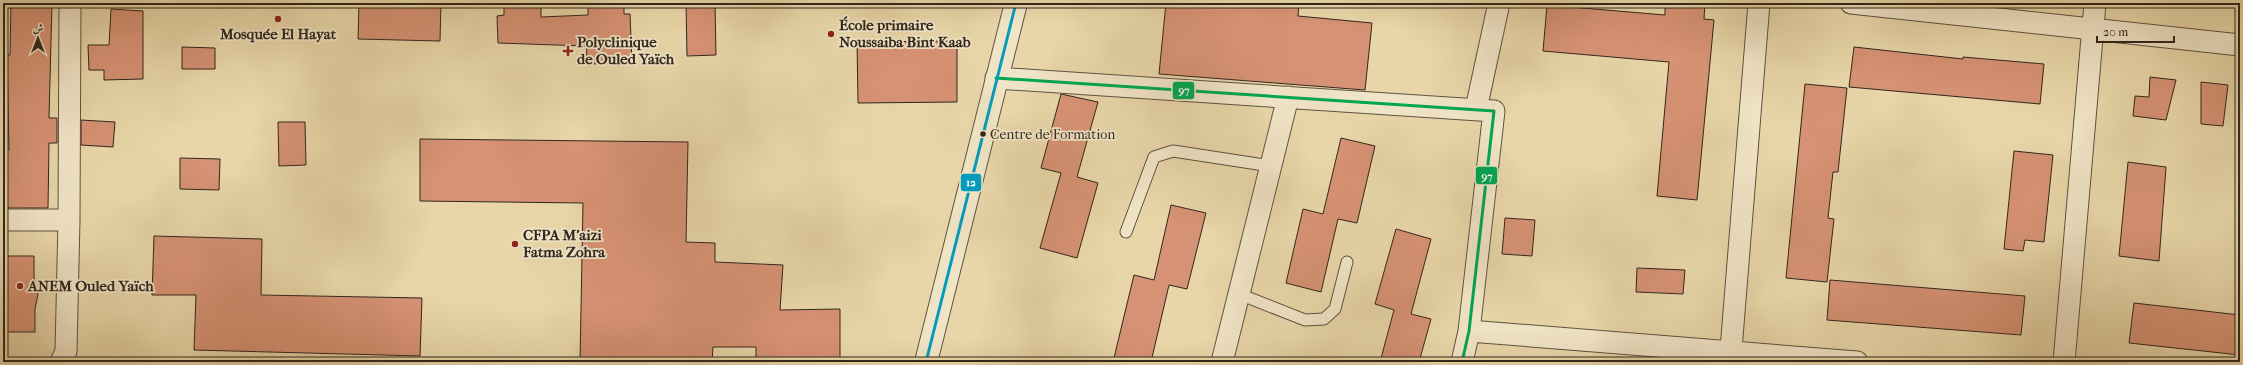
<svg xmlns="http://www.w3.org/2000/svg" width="2243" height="365" font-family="'IM FELL French Canon',Amiri,serif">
<rect width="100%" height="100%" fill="#e8d6a8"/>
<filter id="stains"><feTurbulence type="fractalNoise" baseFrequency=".005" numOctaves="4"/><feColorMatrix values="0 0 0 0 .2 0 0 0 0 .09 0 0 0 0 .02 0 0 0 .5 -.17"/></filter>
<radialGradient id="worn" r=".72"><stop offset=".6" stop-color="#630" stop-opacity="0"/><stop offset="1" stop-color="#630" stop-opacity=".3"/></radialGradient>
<path fill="#d69274" stroke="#30261d" d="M11,3H52L49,118H57V143H49L48,208H7V185L4,184L5,150H9L7,55H10Z
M359,3H441L440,41L358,39Z
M504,3H541V17L588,15V3H624V14H630L632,63L586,64L587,46L498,43L497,16L504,15Z
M686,3H715L716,55L687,56Z
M1166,3H1299L1298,16L1372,23L1365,90L1159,74Z
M1665,3H1705L1704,19L1714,20L1697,200L1657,196L1669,62L1543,51L1547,5L1665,15Z
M111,9L143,11V79L104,80V70H89L88,45H109Z
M957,41V102L858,103L857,42Z
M182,47L215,48V69H182Z
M1854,47L1963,59V57L2044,64L2040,104L1849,87Z
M2150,77L2176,80L2166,120L2133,116L2135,96L2149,97Z
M2201,82L2228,85L2223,126L2201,124Z
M1805,84L1847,88L1838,172H1833L1828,218L1834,219L1827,282L1786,278Z
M1061,94L1098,102L1077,177L1098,183L1077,258L1040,248L1061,173L1041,168Z
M81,120L115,122L113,147L81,145Z
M278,122H305L306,165L279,166Z
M1341,138L1375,146L1357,223L1338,219L1321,292L1286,283L1303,209L1323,214Z
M420,139L688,142L686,242L715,243V262L783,265L780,310L840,309V362H756V347H713L712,362H580L583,203L420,201Z
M2014,151L2053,155L2044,242L2025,240L2023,251L2004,249Z
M180,158L220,159L219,190L180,189Z
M2128,162L2166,167L2159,261L2119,256Z
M1171,205L1206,213L1187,289L1169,285L1151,362H1113L1134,275L1154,280Z
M1505,218L1535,220L1532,256L1502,254Z
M1396,229L1431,239L1411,314L1431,319L1419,362H1380L1394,310L1375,304Z
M154,236L262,239L261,295L422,298L420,356L194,350L196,295H152Z
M3,256H34V277L38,294L35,309V332H3Z
M1637,268L1685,270L1683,294L1636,292Z
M1830,280L2025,296L2021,335L1827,320Z
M2134,303L2240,315V355L2129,343Z"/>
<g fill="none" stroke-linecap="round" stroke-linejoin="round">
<defs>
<path id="service" d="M1126,232L1154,157L1173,151L1271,166
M1239,294L1305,320L1324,319L1335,309L1347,262"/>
<path id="minor" d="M1851,3L2240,45
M996,78L1494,111L1469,331L1462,362
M1476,109L1499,3
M3,220H69
M1469,331L1857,362
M61,362L66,351L69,220L70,3
M1222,362L1288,97
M1730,362L1759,3
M2064,362L2095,3"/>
<path id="tertiary" d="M926,362L1016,3"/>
</defs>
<use href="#service" stroke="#5e5240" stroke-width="13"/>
<use href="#minor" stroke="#5e5240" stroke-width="23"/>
<use href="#tertiary" stroke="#5e5240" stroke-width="24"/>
<path stroke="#30261d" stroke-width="2.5" stroke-dasharray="1 2" stroke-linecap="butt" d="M3,361H38"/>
<use href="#service" stroke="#f0e4c6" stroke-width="11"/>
<use href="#minor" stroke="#f0e4c6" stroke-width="21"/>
<use href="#tertiary" stroke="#f0e4c6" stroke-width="22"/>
<defs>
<path id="bus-1" d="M996,78L1494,111L1469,331L1462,362"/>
<path id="bus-2" d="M926,362L1016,3"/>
</defs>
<use href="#bus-1" stroke="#f0e4c6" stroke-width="6"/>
<use href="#bus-2" stroke="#f0e4c6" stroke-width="6"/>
<use href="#bus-1" stroke="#00a651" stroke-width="3"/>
<use href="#bus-2" stroke="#059cbc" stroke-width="3"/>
</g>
<g fill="#8f2418" stroke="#f0e4c6" stroke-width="1.5">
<circle cx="278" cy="19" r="4"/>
<circle cx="831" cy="34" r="4"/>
<path d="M566 45h4v4h4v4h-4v4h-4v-4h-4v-4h4z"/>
<circle cx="515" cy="244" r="4"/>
<circle cx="20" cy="286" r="4"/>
</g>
<circle fill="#30261d" stroke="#f0e4c6" stroke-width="1.5" cx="983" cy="134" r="3.5"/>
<g text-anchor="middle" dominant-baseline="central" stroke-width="3.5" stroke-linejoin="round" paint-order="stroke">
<g font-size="14" fill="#30261d" stroke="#f0e4c6" text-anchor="start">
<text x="990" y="134">Centre de Formation</text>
</g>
<g font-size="15" font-weight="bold" fill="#30261d" stroke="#f0e4c6" text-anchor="start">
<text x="839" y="25">École primaire<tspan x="839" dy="17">Noussaiba Bint Kaab</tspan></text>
<text x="278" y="34" text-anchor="middle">Mosquée El Hayat</text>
<text x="577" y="42">Polyclinique<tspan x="577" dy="17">de Ouled Yaïch</tspan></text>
<text x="523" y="235">CFPA M'aizi<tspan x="523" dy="17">Fatma Zohra</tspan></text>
<text x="28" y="286">ANEM Ouled Yaïch</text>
</g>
</g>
<g stroke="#f0e4c6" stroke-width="1.5">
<rect x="1172" y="81" width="23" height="19" rx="4" fill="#00a651"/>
<rect x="1475" y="166" width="23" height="19" rx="4" fill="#00a651"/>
<rect x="960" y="173" width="22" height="19" rx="4" fill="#059cbc"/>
</g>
<g font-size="11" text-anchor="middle" font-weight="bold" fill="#fff">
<text x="1184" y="94">97</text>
<text x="1487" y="180">97</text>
<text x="971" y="186">12</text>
</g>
<rect width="2243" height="365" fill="none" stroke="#e8d6a8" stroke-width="16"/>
<rect x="4" y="4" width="2235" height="357" fill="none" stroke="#30261d" stroke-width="2"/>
<rect x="8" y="8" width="2227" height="349" fill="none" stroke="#30261d"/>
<g transform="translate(38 38)" stroke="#f0e4c6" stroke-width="3" paint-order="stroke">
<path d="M0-3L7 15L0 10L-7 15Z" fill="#30261d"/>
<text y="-6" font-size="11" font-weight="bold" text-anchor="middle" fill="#30261d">ش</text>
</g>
<path d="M2097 36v6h77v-6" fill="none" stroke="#30261d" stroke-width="2"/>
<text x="2103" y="36" font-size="12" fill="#30261d" stroke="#f0e4c6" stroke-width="3" paint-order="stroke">20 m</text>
<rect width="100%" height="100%" filter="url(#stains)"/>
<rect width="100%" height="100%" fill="url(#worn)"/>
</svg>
